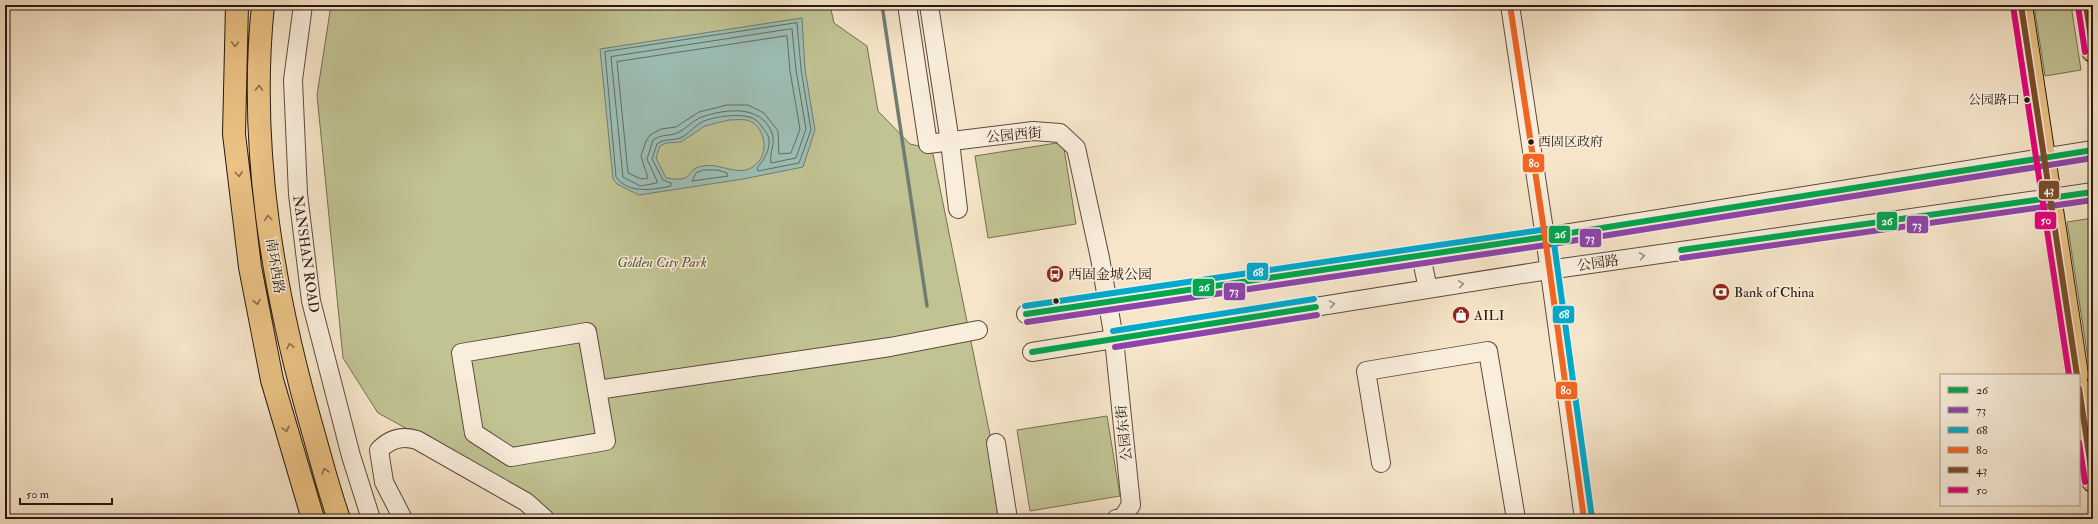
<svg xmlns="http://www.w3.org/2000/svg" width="2098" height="524" font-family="'IM FELL Double Pica','Noto Serif SC',serif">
<rect width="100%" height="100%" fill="#f6e5c9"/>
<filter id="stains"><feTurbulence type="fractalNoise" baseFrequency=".005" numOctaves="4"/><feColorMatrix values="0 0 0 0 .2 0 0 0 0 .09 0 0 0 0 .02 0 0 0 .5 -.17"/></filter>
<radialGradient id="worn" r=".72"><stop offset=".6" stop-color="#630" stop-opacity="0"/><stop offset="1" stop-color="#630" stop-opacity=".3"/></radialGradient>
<path fill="#c1c393" stroke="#756e52" d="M331,5H830L834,23L867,46L878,111L910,144L932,149L1007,519H556L481,469L378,413L343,358L317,95Z
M2034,5H2071L2081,70L2045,76Z
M1063,142L1076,224L988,238L975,156Z
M2093,218V391L2067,222Z
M1107,416L1120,496L1030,511L1017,430Z"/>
<path fill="#9dbfb6" stroke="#6f7c74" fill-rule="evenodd" d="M802,18L805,69L815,130L803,167L743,179L639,195L617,184L613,179L600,49ZM729,120C737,120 747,118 753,123C767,133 768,156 754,166C739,178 719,162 703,166C682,170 697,183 666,178L656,158L660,146L666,143L681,142L705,126Z"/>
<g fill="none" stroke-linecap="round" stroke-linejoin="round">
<path stroke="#636c63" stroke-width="1" d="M797,23L801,69L811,130L799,163L758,171L757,168C765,159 774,144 766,132C763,129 760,123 756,120C745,112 714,116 702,122C694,126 688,135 680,138C672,141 665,138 657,144L652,159L663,180L671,183V186C653,190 628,194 616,177L605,52Z
M792,29L796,70L806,129L796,158L771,163C769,153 776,143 772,133C761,104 725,109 702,117C693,120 687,128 679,132C671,137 663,133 653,140L647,159L657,181V183L640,186L623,177L611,57Z
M787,36L790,71L800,129L791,153L779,154L778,131L764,113L748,105H727L699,112L676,127L661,129L650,135L646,141L641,156L648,178L641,179L628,173L617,62Z
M704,170H717L727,173L728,176L692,181L696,173Z"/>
<path stroke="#6f7c74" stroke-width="3.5" d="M882,5L927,306"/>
<defs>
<path id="minor" d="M303,5L293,80L298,194L311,301L351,456L371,519
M907,5L928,144L1033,131L1060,133L1076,148L1100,258L1114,339L1131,505L1123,517L1116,519
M929,5L950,142L958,209
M1510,5L1545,237L1584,519
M1421,256L1428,289
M1026,314L1545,237L2093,150
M587,332L606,441L511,457L474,433L461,353Z
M1032,352L1548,270L2093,192
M597,390L890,347L978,330
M996,443L1008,519
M1381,463L1366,371L1488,351L1516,519
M403,519L384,482L379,450C390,439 402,435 417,440L526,502L545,519"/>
<path id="major" d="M2021,5L2077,375
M2086,5L2093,51
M2079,388L2093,481"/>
<path id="highway" d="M237,5L234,134L250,267L272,380L313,519
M263,5C248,150 274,296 314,435C322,463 329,491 339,519"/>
</defs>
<use href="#minor" stroke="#5c4b3e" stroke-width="20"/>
<use href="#major" stroke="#291810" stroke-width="24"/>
<use href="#highway" stroke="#291810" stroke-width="24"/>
<use href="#minor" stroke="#f9eedc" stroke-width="18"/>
<use href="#major" stroke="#ebc284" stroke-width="22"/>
<use href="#highway" stroke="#ebc284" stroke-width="22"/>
<defs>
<path id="bus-1" d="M1681,250L2093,192
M1026,314L1545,237L2093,150
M1032,352L1316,307"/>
<path id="bus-2" d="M1682,258L2093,200
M1027,322L1546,245L2093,158
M1115,347L1317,315"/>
<path id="bus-3" d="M1025,306L1548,229L1553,236L1592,518
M1113,331L1314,299"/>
<path id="bus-4" d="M1510,5L1545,237L1584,519"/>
<path id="bus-5" d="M2021,5L2077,375
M2086,5L2093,51
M2079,388L2093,481"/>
<path id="bus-6" d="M2013,6L2069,375
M2078,6L2085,52
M2079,442L2085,482"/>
</defs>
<use href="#bus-1" stroke="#f9eedc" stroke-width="9"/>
<use href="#bus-2" stroke="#f9eedc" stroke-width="9"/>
<use href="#bus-3" stroke="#f9eedc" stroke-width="9"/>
<use href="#bus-4" stroke="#f9eedc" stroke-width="9"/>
<use href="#bus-5" stroke="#f9eedc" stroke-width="9"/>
<use href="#bus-6" stroke="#f9eedc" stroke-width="9"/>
<use href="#bus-1" stroke="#00a651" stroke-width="6"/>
<use href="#bus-2" stroke="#8e44ad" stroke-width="6"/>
<use href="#bus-3" stroke="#00a9ce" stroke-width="6"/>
<use href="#bus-4" stroke="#f26522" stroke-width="6"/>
<use href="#bus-5" stroke="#7a4b2a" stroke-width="6"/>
<use href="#bus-6" stroke="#e5007d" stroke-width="6"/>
</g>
<defs><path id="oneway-chevron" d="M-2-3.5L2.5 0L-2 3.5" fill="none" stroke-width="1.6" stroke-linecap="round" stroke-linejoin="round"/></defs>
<g stroke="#8a6d4a">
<use href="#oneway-chevron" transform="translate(235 44) rotate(91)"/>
<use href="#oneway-chevron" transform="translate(259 88) rotate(-89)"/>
<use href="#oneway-chevron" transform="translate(239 174) rotate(83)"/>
<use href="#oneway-chevron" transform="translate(268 218) rotate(-97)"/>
<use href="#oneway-chevron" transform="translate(257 302) rotate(79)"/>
<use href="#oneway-chevron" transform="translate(290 346) rotate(-102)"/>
<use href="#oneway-chevron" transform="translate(286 429) rotate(74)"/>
<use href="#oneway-chevron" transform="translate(325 471) rotate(-106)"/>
</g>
<g stroke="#9b8e80">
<use href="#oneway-chevron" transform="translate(1642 256) rotate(-8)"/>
<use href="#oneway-chevron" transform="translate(1461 284) rotate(-9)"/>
<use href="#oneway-chevron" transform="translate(1332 304) rotate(-9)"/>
</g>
<defs>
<symbol id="bus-disc" viewBox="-11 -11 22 22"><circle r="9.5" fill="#8f2418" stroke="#f9eedc"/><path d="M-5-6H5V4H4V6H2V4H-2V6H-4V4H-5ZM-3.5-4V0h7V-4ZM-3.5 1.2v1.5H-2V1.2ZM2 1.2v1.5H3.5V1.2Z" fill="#fff"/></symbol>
<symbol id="bank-disc" viewBox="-11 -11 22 22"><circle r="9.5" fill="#8f2418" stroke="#f9eedc"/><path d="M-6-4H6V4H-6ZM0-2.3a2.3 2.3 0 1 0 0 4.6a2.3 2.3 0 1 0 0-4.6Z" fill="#fff"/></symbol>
<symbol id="shop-disc" viewBox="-11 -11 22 22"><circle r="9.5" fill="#8f2418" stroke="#f9eedc"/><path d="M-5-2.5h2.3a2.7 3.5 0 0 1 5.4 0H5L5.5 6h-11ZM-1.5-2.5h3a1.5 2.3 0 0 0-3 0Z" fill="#fff"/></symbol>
</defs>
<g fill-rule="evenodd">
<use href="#bus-disc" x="1045" y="264" width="20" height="20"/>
<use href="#bank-disc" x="1711" y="282" width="20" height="20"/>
<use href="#shop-disc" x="1451" y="305" width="20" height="20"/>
</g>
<g fill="#291810" stroke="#f9eedc" stroke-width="1.5">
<circle cx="2027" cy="100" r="3.5"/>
<circle cx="1531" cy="142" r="3.5"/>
<circle cx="1056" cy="301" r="3.5"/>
</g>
<g text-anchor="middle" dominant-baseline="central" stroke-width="3" stroke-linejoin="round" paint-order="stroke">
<g font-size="13" fill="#291810" stroke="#f9eedc" text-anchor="end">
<text x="2020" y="100">公园路口</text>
<text x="1538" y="142" text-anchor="start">西固区政府</text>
</g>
<g font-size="14" fill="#291810" stroke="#f9eedc">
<text transform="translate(1014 135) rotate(-5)">公园西街</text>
<text transform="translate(306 254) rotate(82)">NANSHAN ROAD</text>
<text transform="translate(1598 263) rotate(-8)">公园路</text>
<text transform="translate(275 266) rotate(81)">南环西路</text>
<text transform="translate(1124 433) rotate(-96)">公园东街</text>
</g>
<g font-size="14" font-style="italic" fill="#5e543e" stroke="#f9eedc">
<text x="662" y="262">Golden City Park</text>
</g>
<g font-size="14" fill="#291810" stroke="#f9eedc" text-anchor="start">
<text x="1068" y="274">西固金城公园</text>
<text x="1734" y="292">Bank of China</text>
<text x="1474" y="315">AILI</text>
</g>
</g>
<g stroke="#f9eedc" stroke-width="1.5">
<rect x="1522" y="153" width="23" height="20" rx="4" fill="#f26522"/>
<rect x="2038" y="180" width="22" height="20" rx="4" fill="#7a4b2a"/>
<rect x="2034" y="211" width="23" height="19" rx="4" fill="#e5007d"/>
<rect x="1876" y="211" width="22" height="20" rx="4" fill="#00a651"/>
<rect x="1906" y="215" width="23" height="19" rx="4" fill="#8e44ad"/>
<rect x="1548" y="225" width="23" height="19" rx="4" fill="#00a651"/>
<rect x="1579" y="228" width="23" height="20" rx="4" fill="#8e44ad"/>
<rect x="1246" y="262" width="23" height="19" rx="4" fill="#00a9ce"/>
<rect x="1192" y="278" width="23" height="19" rx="4" fill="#00a651"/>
<rect x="1223" y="282" width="23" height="19" rx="4" fill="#8e44ad"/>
<rect x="1552" y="305" width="23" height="19" rx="4" fill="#00a9ce"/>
<rect x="1555" y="381" width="23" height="19" rx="4" fill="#f26522"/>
</g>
<g font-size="11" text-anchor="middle" font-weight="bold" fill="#fff">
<text x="1534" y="167">80</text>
<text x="2049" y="194">43</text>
<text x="2046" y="224">50</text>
<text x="1887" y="225">26</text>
<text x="1917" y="229">73</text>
<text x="1560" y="238">26</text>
<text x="1590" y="242">73</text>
<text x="1258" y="276">68</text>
<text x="1204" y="291">26</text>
<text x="1234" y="295">73</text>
<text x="1564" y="318">68</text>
<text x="1566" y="394">80</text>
</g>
<rect width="2098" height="524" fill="none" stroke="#f6e5c9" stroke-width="20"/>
<rect x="6" y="6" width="2086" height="512" fill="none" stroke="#291810" stroke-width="2"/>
<rect x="10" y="10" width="2078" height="504" fill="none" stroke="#291810"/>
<rect x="1940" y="374" width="140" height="132" fill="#f9eedc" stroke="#a6988a"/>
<rect x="1948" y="387" width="20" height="6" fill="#00a651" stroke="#a6988a"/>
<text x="1976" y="394" font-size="12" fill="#291810">26</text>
<rect x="1948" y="407" width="20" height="6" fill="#8e44ad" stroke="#a6988a"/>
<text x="1976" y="414" font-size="12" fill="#291810">73</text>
<rect x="1948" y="427" width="20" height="6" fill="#00a9ce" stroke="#a6988a"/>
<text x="1976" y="434" font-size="12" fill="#291810">68</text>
<rect x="1948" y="447" width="20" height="6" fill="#f26522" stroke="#a6988a"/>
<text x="1976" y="454" font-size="12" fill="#291810">80</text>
<rect x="1948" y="467" width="20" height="6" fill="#7a4b2a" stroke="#a6988a"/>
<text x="1976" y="474" font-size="12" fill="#291810">43</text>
<rect x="1948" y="487" width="20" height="6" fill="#e5007d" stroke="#a6988a"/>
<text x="1976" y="494" font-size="12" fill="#291810">50</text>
<path d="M20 498v6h92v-6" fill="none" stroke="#291810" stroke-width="2"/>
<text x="26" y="498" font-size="12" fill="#291810" stroke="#f9eedc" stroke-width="3" paint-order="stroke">50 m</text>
<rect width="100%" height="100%" filter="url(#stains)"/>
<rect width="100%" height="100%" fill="url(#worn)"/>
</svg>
